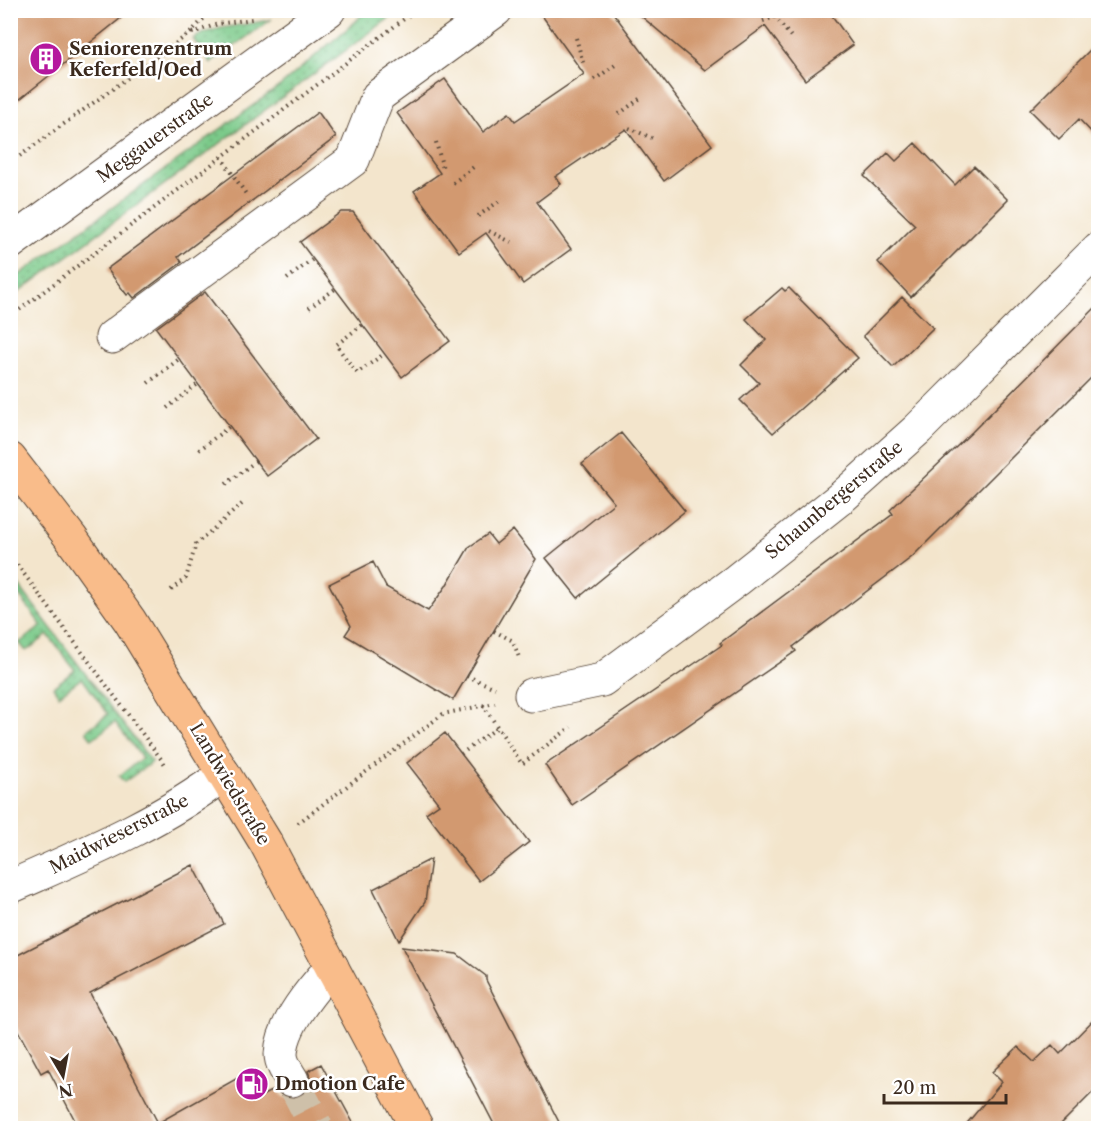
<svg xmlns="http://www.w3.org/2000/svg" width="1109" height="1139" font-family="'Libre Caslon Text',serif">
<defs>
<pattern id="grass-dots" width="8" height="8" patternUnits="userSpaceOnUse" patternTransform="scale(1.5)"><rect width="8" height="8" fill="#7cca8a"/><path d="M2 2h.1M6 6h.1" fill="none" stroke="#67a470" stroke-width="1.8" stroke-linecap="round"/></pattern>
</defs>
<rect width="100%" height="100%" fill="#fff"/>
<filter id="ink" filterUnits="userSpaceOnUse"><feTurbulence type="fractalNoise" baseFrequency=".0167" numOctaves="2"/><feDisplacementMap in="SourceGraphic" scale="12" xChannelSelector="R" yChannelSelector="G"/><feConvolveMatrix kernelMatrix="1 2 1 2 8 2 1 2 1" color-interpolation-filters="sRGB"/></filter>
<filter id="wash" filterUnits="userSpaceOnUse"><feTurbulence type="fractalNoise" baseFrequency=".008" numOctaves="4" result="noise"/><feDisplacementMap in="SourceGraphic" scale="24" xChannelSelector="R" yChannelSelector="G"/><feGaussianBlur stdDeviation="1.35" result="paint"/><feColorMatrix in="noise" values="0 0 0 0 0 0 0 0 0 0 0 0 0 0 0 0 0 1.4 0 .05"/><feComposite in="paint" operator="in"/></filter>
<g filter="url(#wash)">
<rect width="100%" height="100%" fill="#f3e5cc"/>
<path fill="url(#grass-dots)" stroke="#5c7a54" stroke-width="1.5" d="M365,11H399L11,298V281L281,85L356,21Z
M272,19L211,63L193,39C213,25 248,26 272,19Z
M11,575L152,762L124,782L119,776L142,758L115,722L92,739L86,731L108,714L82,678L59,695L53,687L75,670L48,635L26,651L19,643L42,626L15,590L11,593Z"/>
<g id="blocks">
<path fill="#d29970" d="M10,10H131L10,107Z
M538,10H611L712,145L664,181L626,129L555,177L561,184L537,202L571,249L523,284L486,233L459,252L414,191L440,173L397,113L445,79L483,132L509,113L515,121L584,74Z
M634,10H828L853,45L805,80L765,26L705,70Z
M1098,42V139L1079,119L1059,139L1030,110Z
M318,112L336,137L178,257L182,262L134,298L130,293L127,295L107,269Z
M915,143L955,185L974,166L1008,200L911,297L878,262L915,225L864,176L888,153L896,161Z
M341,212H353L450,341L402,377L300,242Z
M782,288L785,291L789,288L858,358L773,433L740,400L759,383L741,365L766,340L746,319Z
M205,292L316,439L267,476L156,328Z
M902,297L933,328L893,367L863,336Z
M1098,305V371L912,557L793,647L796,651L572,805L545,765L722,645L720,643L893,514L890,510L972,432Z
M621,433L685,511L578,598L546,558L614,503L582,464Z
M513,530L536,559L453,700L345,635L351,626L329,584L373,562L386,587L428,611L446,586L469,547L488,534L496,544Z
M445,733L529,842L479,881L426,813L439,804L407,763Z
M431,859L425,902L399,941L373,889Z
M193,865L224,924L90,993L158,1123L243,1075L256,1099L275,1089L284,1097L293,1099L301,1096L309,1088L311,1080L308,1071L321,1064L356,1128H79L48,1069L41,1073L10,1016V959Z
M402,947L457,954L486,976V980L562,1128H496Z
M1098,1015V1087L1057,1128H963L1002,1082L992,1072L1018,1047L1034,1062L1052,1045L1060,1054Z"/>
</g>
</g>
<g filter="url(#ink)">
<use href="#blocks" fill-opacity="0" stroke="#574638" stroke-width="1.5"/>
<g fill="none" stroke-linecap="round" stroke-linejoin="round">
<path stroke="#cec0a9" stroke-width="33" stroke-dasharray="33 16" stroke-linecap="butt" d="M292,1080L317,1128"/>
<defs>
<path id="minor" d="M10,243L329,10
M112,337L353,160L378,96L496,10
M531,695L602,680L737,580L842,497L918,429L1098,249
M10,887C84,854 160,823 224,774
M292,1080C287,1072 281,1063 281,1054C282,1024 313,988 332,967"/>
<path id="major" d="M10,459L71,538L130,621L266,843L417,1128"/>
</defs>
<use href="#minor" stroke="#574638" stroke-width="35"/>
<use href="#major" stroke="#574638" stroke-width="35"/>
<path stroke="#574638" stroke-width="4" stroke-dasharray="1.5 4.5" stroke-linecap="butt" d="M757,12L760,10
M763,21L775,17L792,38
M192,33L218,24L252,19
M576,38L584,66
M594,80L618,63
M619,114L642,97
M629,128L652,138
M436,142L443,169
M221,157L246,194
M10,163L190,33L212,10
M453,183L476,165
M478,216L501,200
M489,231L511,242
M287,279L313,259
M309,308L335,289
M10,317L416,10
M362,325L336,345L357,373L384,354
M148,383L179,359
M167,408L198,384
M199,450L230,426
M226,484L256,461
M10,555L167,767
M171,590L186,578L196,544L242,504
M494,631L513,641L520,660
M467,676L495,688
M483,705L522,764L571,727
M461,754L498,727
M298,823L443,714L495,703"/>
<use href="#minor" stroke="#fff" stroke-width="33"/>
<use href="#major" stroke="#f9bc8a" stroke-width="33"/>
</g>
</g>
<defs>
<symbol id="building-disc" viewBox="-11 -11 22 22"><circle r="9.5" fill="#b5179e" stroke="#fff"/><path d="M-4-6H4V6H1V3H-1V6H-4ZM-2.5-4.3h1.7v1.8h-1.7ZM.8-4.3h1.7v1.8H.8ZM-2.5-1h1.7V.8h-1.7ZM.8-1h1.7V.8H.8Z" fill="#fff"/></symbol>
<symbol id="fuel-disc" viewBox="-11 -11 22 22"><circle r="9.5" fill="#b5179e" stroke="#fff"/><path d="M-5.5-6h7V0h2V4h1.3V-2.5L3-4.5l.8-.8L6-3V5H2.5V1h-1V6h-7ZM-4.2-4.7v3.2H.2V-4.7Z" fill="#fff"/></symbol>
</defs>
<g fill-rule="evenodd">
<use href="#building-disc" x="27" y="40" width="38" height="38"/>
<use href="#fuel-disc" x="233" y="1065" width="38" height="38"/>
</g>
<g text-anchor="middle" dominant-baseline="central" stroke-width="5" stroke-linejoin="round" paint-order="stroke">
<g font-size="18" font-weight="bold" fill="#3b2a1e" stroke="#fff" text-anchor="start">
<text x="69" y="49">Seniorenzentrum<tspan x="69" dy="21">Keferfeld/Oed</tspan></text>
<text x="275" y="1084">Dmotion Cafe</text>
</g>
<g font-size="18" fill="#3b2a1e" stroke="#fff">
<text transform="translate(155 138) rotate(-36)">Meggauerstraße</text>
<text transform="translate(834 500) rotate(-40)">Schaunbergerstraße</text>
<text transform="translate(230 784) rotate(59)">Landwiedstraße</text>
<text transform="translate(119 834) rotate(-27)">Maidwieserstraße</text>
</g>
</g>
<rect width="1109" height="1139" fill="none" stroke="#fff" stroke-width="36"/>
<g transform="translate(63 1076) rotate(170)" stroke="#ffffff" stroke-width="4.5" paint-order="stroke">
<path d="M0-4.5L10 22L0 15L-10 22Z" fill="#3b2a1e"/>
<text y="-9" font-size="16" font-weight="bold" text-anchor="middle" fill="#3b2a1e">N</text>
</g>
<path d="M884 1094v9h122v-9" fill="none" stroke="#3b2a1e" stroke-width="3"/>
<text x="893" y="1094" font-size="18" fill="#3b2a1e" stroke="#ffffff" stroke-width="4.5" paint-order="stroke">20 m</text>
</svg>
